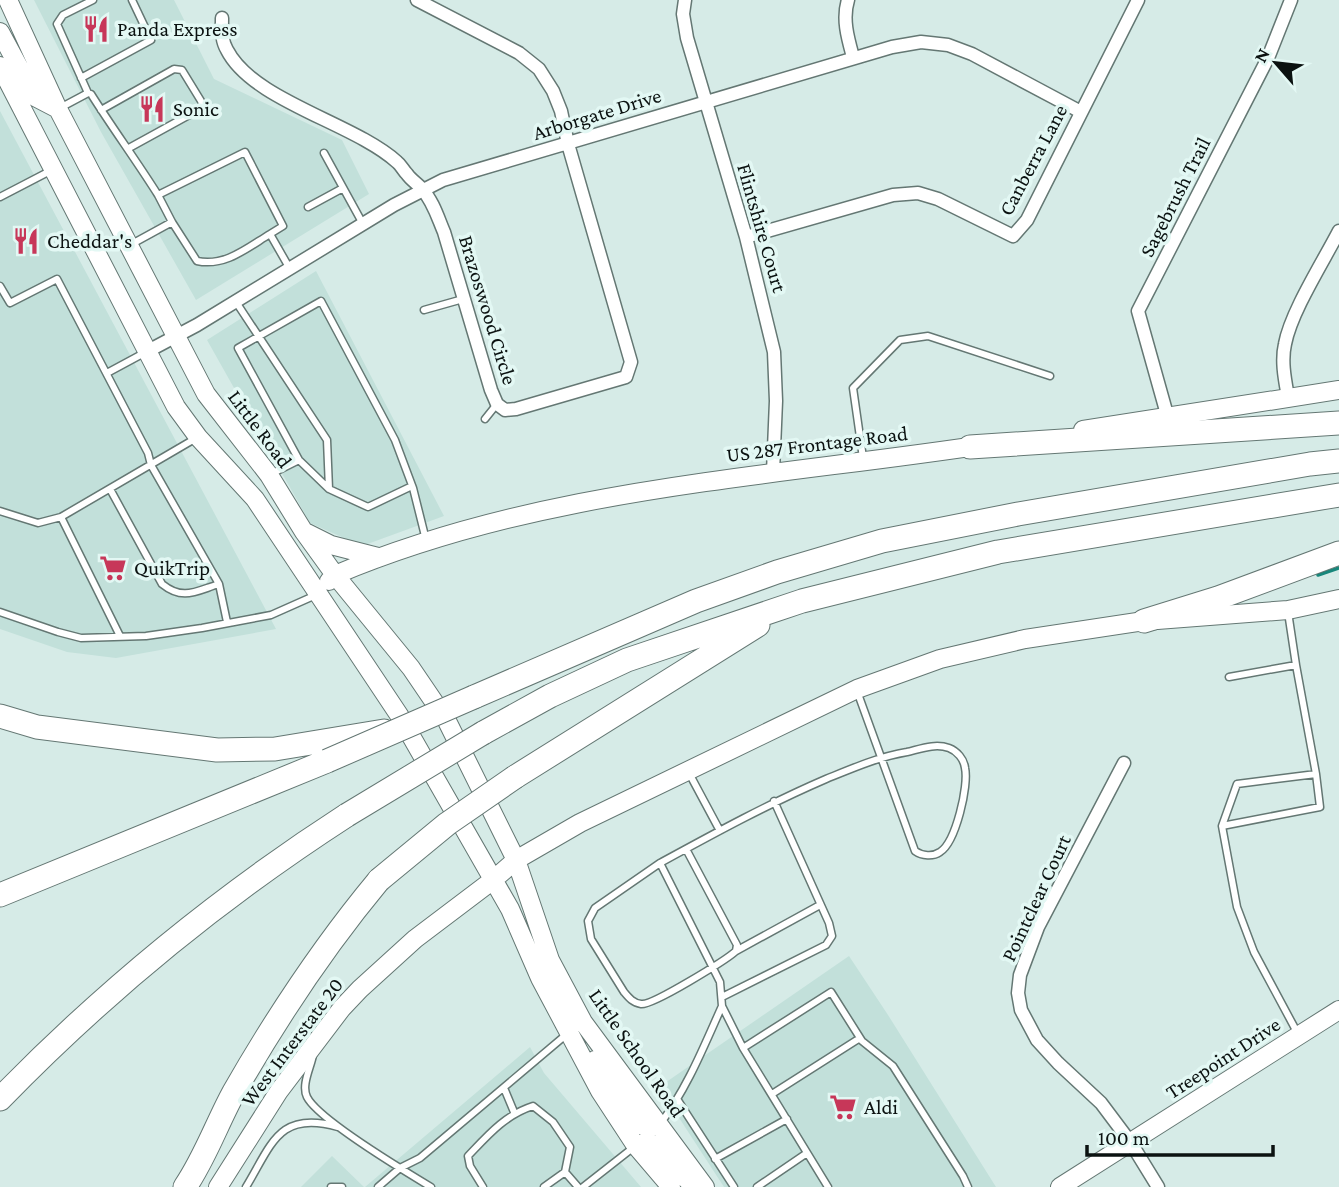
<svg xmlns="http://www.w3.org/2000/svg" width="1339" height="1187" font-family="'Crimson Pro',serif">
<rect width="100%" height="100%" fill="#d6ebe7"/>
<path fill="#c2e0da" d="M34,0H174L214,79L342,140L369,194L196,300L101,132Z
M0,111L276,629L116,658L67,652L0,629Z
M316,271L444,516L362,546L310,523L207,340Z
M849,956L888,1015L996,1187H724L659,1087Z
M530,1047L544,1073L641,1187H365Z
M332,1156L364,1187H301Z"/>
<g fill="none" stroke-linecap="round" stroke-linejoin="round">
<path stroke="#18877b" stroke-width="3.5" d="M1318,575L1339,568"/>
<defs>
<path id="lane" d="M81,78L151,40L132,0
M88,93L57,24L63,15L93,0
M58,109L88,93L91,94C113,129 136,160 158,195
M101,110L174,69L182,70L201,101L202,105L200,109L129,148
M324,153L363,224
M0,197L52,170
M308,207L343,188
M172,222L158,195L245,152L283,226L270,234
M130,245L172,222L197,261C225,267 247,248 270,234L290,269
M0,286L10,303L57,279L148,453L151,465L219,584L227,622
M236,302L327,440L329,489
M424,310L463,299
M107,373L146,352
M485,419L497,404
M863,458L853,388L900,340L928,336L1050,376
M299,460L329,489L368,507L412,486
M271,474L299,460L238,348L321,301L395,440L413,488L426,540
M110,489L162,584C183,601 196,591 219,584
M0,511L38,523L61,517L198,437
M61,517L120,636
M0,612L58,632L81,638L146,636L202,628L271,615L316,595
M1296,665L1316,774L1237,784L1222,826L1237,907L1254,952L1298,1034
M1229,677L1296,665L1288,612
M689,773L719,829
M1222,826L1320,807L1316,774
M660,863L595,908L588,921L591,939L624,992C629,998 633,1003 641,1004C652,1006 726,960 736,951L737,945L686,849
M736,951L820,905
M722,997L826,945L832,936L829,923L774,801
M743,1048L831,992L862,1041L893,1066L963,1176L968,1187
M313,1055C311,1067 301,1085 307,1097C318,1119 406,1172 431,1187
M504,1088L514,1112
M772,1094L860,1038
M677,1099L734,1187
M660,1124C687,1089 704,1046 722,1006
M715,1159L787,1119
M565,1172L578,1187
M246,1187C272,1144 279,1110 338,1127
M331,1187H342
M378,1187L400,1168L420,1158L567,1034
M483,1187L470,1166L468,1156C488,1135 505,1115 533,1106L553,1122L570,1147L565,1172L544,1187
M583,1187L634,1147
M757,1187L807,1153
M828,1187L743,1048L722,1006L720,982L660,863C715,833 768,804 826,779C853,768 878,757 907,752C920,749 935,743 949,748C957,751 964,759 965,768C969,785 956,842 940,852C933,857 922,856 915,851L857,691"/>
<path id="street" d="M685,0L683,14L687,38L746,237L774,352L776,401L773,472
M848,0C842,19 848,39 853,57
M222,18C222,29 221,40 227,50C253,101 354,123 397,162C401,165 403,170 407,174C411,180 418,184 422,189C433,201 438,218 444,232L491,390L497,404L505,410L516,409L626,377L631,362L568,144L561,111L553,91L539,69L519,53L417,0
M746,237L893,195L918,193L938,199L1013,236L1027,220L1138,0
M148,351L197,325L394,205L443,180L892,47L921,42L948,45L972,54L1081,112
M1288,397C1285,380 1281,361 1285,344C1291,312 1323,262 1339,231
M1168,418L1138,311L1268,58L1291,0
M1124,763L1038,927L1020,975L1018,993L1021,1010L1037,1040L1058,1063L1101,1103L1131,1143L1158,1187"/>
<path id="secondary" d="M8,0L58,109L206,394L269,475L304,532L335,575L411,668L447,721L516,860L550,960L583,1022L705,1187
M0,32L35,97L58,109
M0,66L176,407L198,437L255,499L399,715L510,909L540,978L600,1091L636,1146L671,1187
M1083,430L1339,390
M307,533L331,545L378,557
M329,581L335,575C541,488 765,478 983,445
M595,1060C614,1080 620,1114 645,1127L659,1125
M636,1146L647,1142L653,1144L694,1187
M218,1187L279,1091L342,1008L360,989L415,939L493,880L516,860L580,823L857,689L940,659L1025,639L1144,621L1288,610L1339,599
M1060,1187L1339,1010"/>
<path id="highway" d="M970,447L1339,423
M1144,621L1218,598L1339,553
M474,697L696,601L777,572L882,541L1018,514L1310,464L1339,461
M0,716L37,727L217,750L275,749L384,731
M483,733L550,696L627,660L802,601L998,552L1339,495
M515,777L758,625
M0,895L327,761
M0,1099C105,991 220,897 347,815
M185,1187C205,1158 217,1123 234,1092C277,1017 324,946 379,880"/>
</defs>
<use href="#lane" stroke="#647773" stroke-width="9"/>
<use href="#street" stroke="#647773" stroke-width="15"/>
<use href="#secondary" stroke="#647773" stroke-width="20"/>
<use href="#highway" stroke="#647773" stroke-width="25"/>
<use href="#lane" stroke="#fff" stroke-width="6"/>
<use href="#street" stroke="#fff" stroke-width="12"/>
<use href="#secondary" stroke="#fff" stroke-width="18"/>
<use href="#highway" stroke="#fff" stroke-width="23"/>
<defs>
<path id="highway-bridge" d="M327,761L474,697
M347,815L483,733
M379,880L447,824L515,777"/>
</defs>
<use href="#highway-bridge" stroke="#647773" stroke-width="25" stroke-linecap="butt"/>
<use href="#highway-bridge" stroke="#fff" stroke-width="23"/>
</g>
<defs>
<symbol id="restaurant-bare" viewBox="-9 -9 18 18"><path d="M-5-6h1v4h1v-4h1v4h1v-4h1v5L-1.5 .5V6h-2V.5L-5-1ZM5-6V6H3V1.5H1.5Q1.5-4 5-6Z" fill="#c73759" stroke="#e3f8f4" stroke-width="2.5" paint-order="stroke"/></symbol>
<symbol id="supermarket-bare" viewBox="-9 -9 18 18"><path d="M-6-5.5h2.5l.6 2H6L4.5 2H-2.5L-4.4-4H-6ZM-1.5 3.2a1.3 1.3 0 1 0 .1 0ZM3 3.2a1.3 1.3 0 1 0 .1 0Z" fill="#c73759" stroke="#e3f8f4" stroke-width="2.5" paint-order="stroke"/></symbol>
</defs>
<g fill-rule="evenodd">
<use href="#restaurant-bare" x="77" y="10" width="38" height="38"/>
<use href="#restaurant-bare" x="133" y="90" width="38" height="38"/>
<use href="#restaurant-bare" x="7" y="222" width="38" height="38"/>
<use href="#supermarket-bare" x="94" y="549" width="38" height="38"/>
<use href="#supermarket-bare" x="824" y="1088" width="38" height="38"/>
</g>
<g text-anchor="middle" dominant-baseline="central" stroke-width="7" stroke-linejoin="round" paint-order="stroke">
<g font-size="21" fill="#0b1211" stroke="#e3f8f4" text-anchor="start">
<text x="117" y="29">Panda Express</text>
<text x="173" y="109">Sonic</text>
<text x="47" y="241">Cheddar's</text>
<text x="134" y="568">QuikTrip</text>
<text x="864" y="1107">Aldi</text>
</g>
<g font-size="21" fill="#0b1211" stroke="#e3f8f4">
<text transform="translate(597 114) rotate(-17)">Arborgate Drive</text>
<text transform="translate(1033 160) rotate(-62)">Canberra Lane</text>
<text transform="translate(1175 197) rotate(-63)">Sagebrush Trail</text>
<text transform="translate(762 228) rotate(74)">Flintshire Court</text>
<text transform="translate(488 310) rotate(73)">Brazoswood Circle</text>
<text transform="translate(260 429) rotate(53)">Little Road</text>
<text transform="translate(817 444) rotate(-7)">US 287 Frontage Road</text>
<text transform="translate(1036 898) rotate(-65)">Pointclear Court</text>
<text transform="translate(292 1042) rotate(-53)">West Interstate 20</text>
<text transform="translate(637 1053) rotate(55)">Little School Road</text>
<text transform="translate(1223 1058) rotate(-33)">Treepoint Drive</text>
</g>
</g>
<g transform="translate(1276 63) rotate(298)" stroke="#e3f8f4" stroke-width="5" paint-order="stroke">
<path d="M0-5L12 26L0 18L-12 26Z" fill="#0b1211"/>
<text y="-10" font-size="19" font-weight="bold" text-anchor="middle" fill="#0b1211">N</text>
</g>
<path d="M1087 1145v10h186v-10" fill="none" stroke="#0b1211" stroke-width="3.5"/>
<text x="1098" y="1145" font-size="21" fill="#0b1211" stroke="#e3f8f4" stroke-width="5" paint-order="stroke">100 m</text>
</svg>
